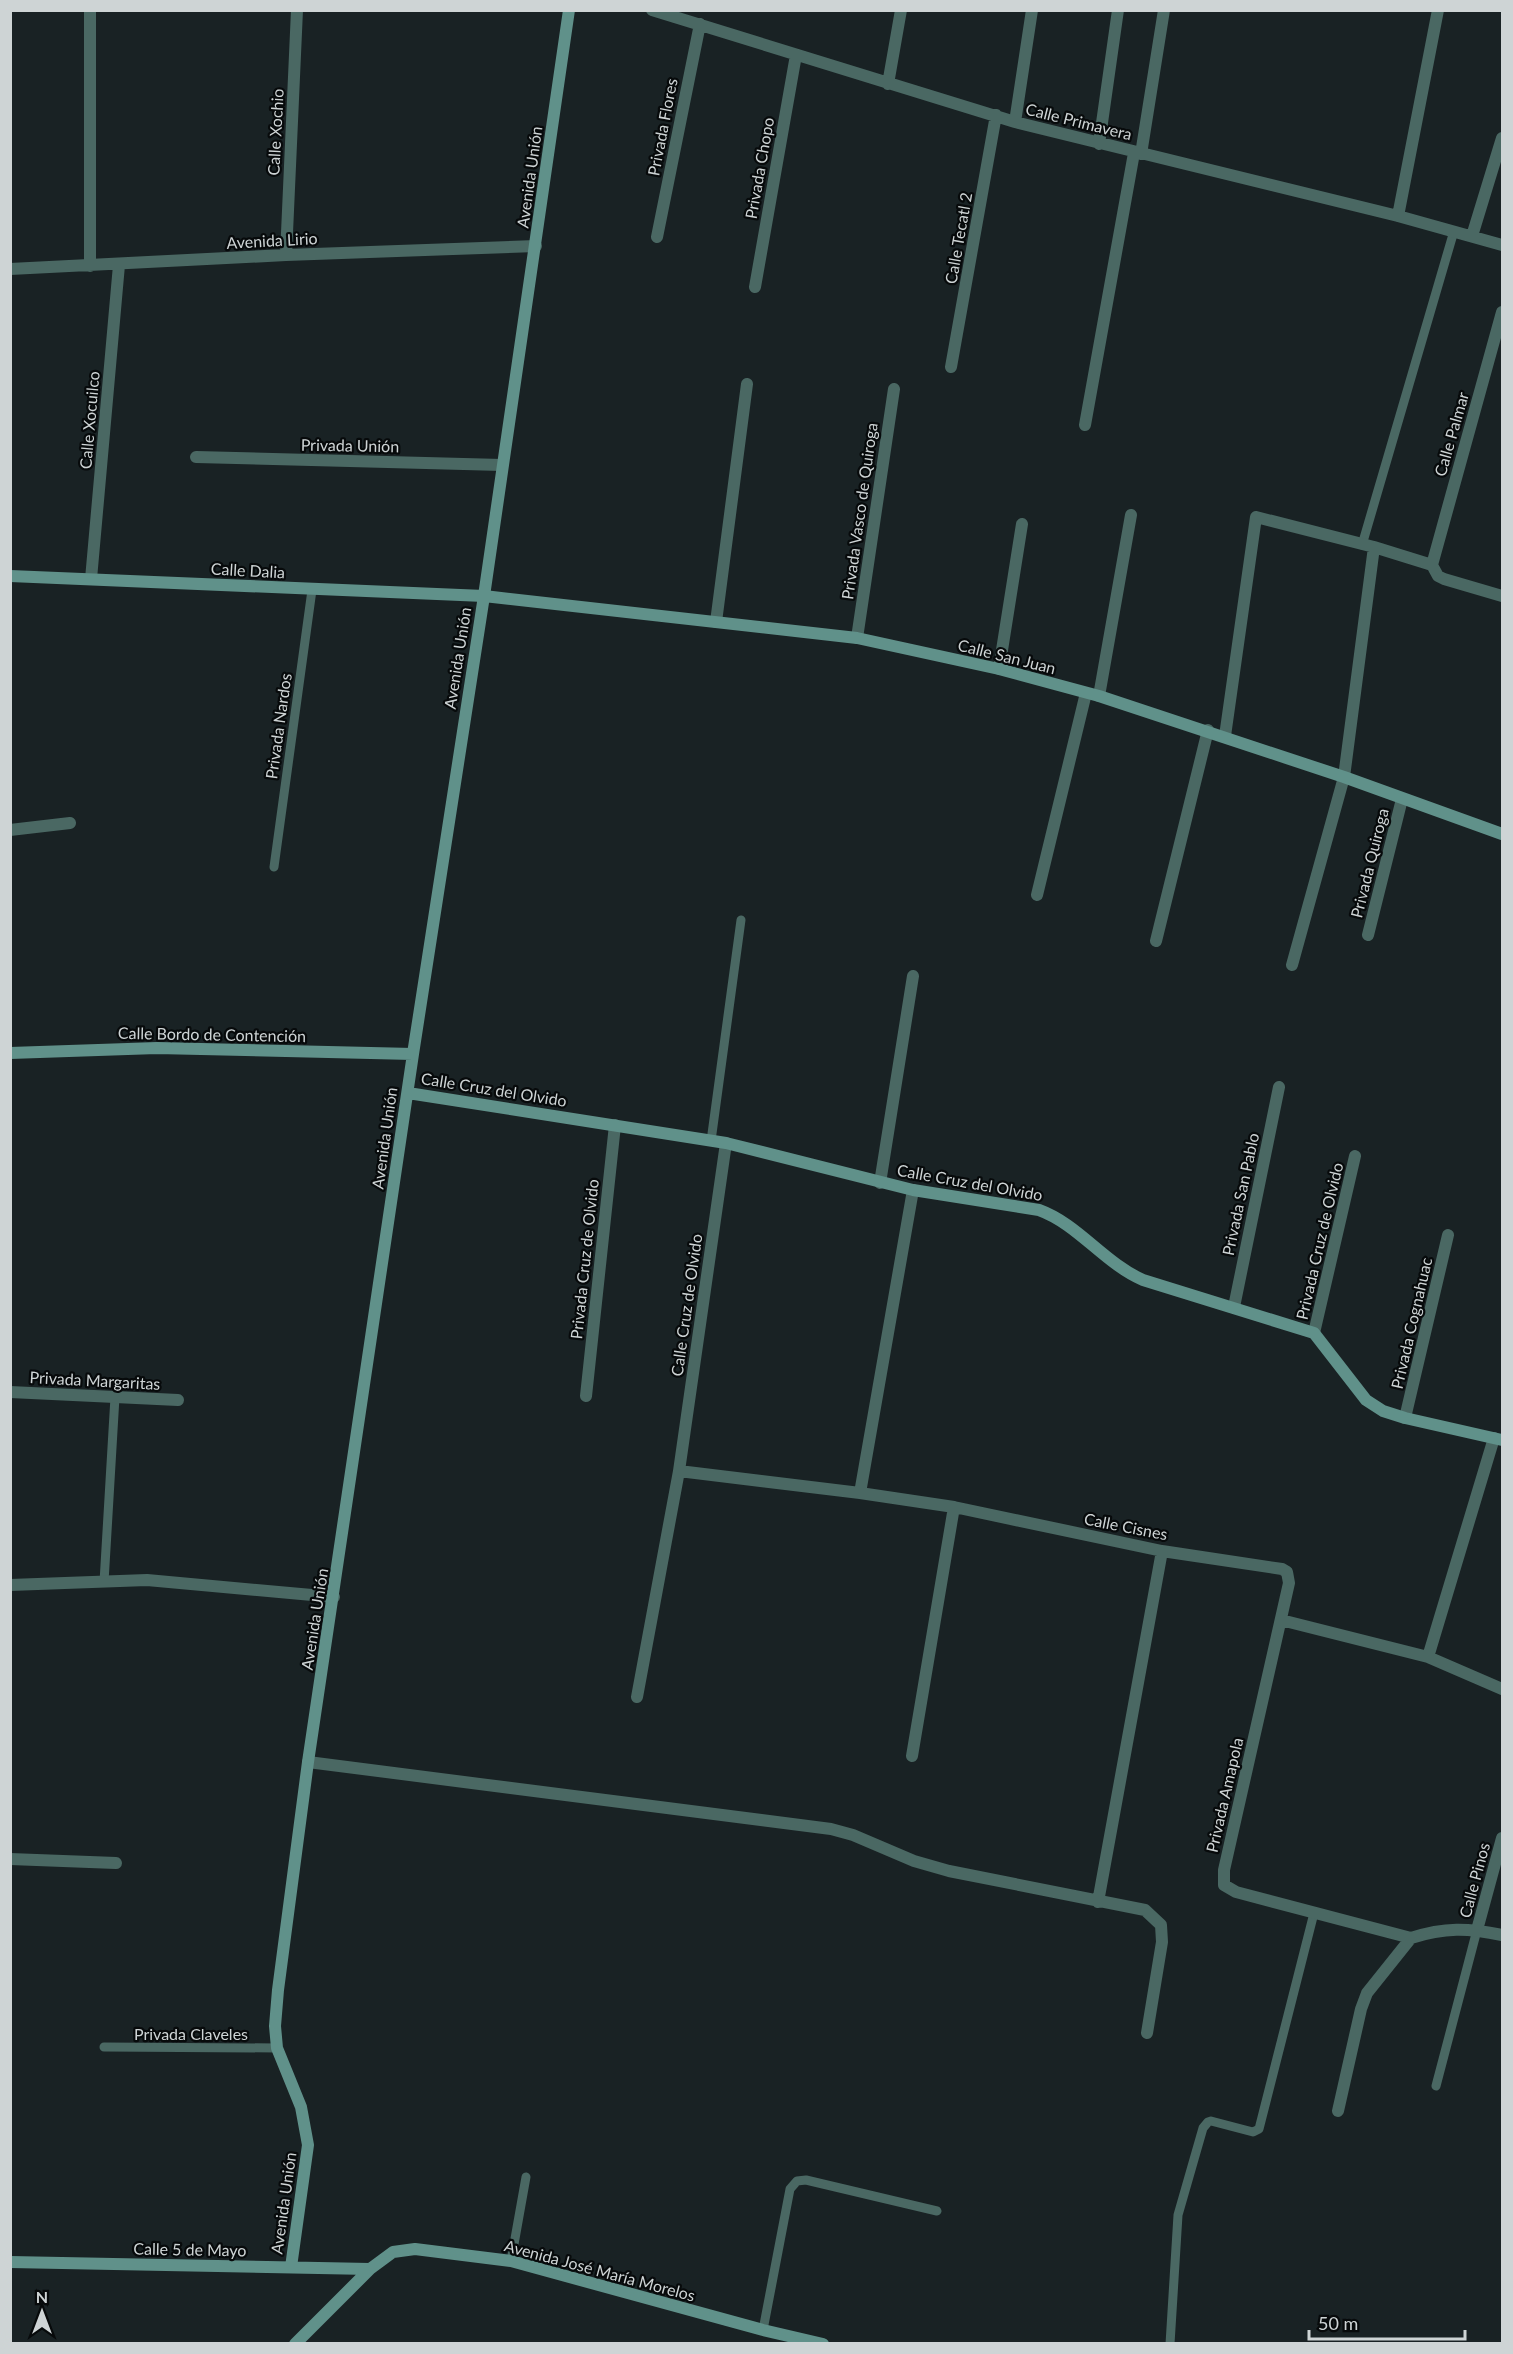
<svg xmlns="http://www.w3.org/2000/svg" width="1513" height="2354" font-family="Lato,sans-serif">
<rect width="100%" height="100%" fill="#192224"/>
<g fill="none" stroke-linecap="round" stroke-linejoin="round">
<path stroke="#4a6863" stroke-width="9" d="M1362,545L1454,231
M274,867L312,590
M711,1141L741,920
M104,1582L115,1397
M104,2047L277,2048
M1436,2086L1477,1930
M511,2261L526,2177
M763,2330L790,2189L797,2181L806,2180L937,2211
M1170,2344L1178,2215L1203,2128L1208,2122L1211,2121L1253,2132L1259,2129L1314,1913"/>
<path stroke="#4a6863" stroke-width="12" d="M652,10L1015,122L1398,216L1502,245
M888,84L901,10
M1015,122L1032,10
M1099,144L1118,10
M1141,154L1164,10
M1398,216L1438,10
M1472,236L1502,138
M657,237L700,24
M286,255L297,10
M90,266V10
M10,269L286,255L536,246
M755,287L796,55
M951,367L996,115
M1085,425L1134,153
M196,457L502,465
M1432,565L1502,312
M91,579L119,265
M716,622L747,384
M857,638L894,389
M999,669L1022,524
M1099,696L1131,515
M1225,736L1256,517L1374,547L1432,565L1438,576L1444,579L1502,596
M10,830L70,823
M1037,895L1086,693
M1368,935L1402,799
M1156,941L1208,730
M1292,965L1344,777L1374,547
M880,1183L913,976
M1234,1307L1279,1087
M1314,1333L1355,1156
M10,1392L178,1400
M586,1396L615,1125
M1405,1418L1448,1235
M679,1471L860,1493L954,1507L1162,1551L1282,1569L1287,1572L1289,1583L1224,1870V1885L1236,1892L1411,1938C1445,1927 1468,1928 1502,1935
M860,1493L913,1190
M10,1585L147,1580L334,1597
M1281,1620L1428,1657L1502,1689
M1428,1657L1494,1438
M637,1697L679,1471L726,1143
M912,1756L954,1507
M308,1762L831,1829L853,1835L914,1861L949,1871L1145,1910L1161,1925L1162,1942L1147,2033
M10,1859L116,1863
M1098,1902L1162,1551
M1477,1930L1502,1838
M1338,2111L1361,2009L1367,1993L1411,1938"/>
<path stroke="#60918a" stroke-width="12" d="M10,576L484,596L857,638L999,669L1099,696L1344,777L1502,834
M10,1053L157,1048L413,1054
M408,1093L726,1143L913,1190L1039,1210C1078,1224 1104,1263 1143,1280L1314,1333L1366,1400L1383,1411L1405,1418L1502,1440
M10,2262L370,2269
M291,2267L308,2145L301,2107L277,2048L275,2026L278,1990L308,1762L413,1054L484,596L569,10
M295,2344L370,2269L393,2252L415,2249L511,2261L763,2330L823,2344"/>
</g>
<g text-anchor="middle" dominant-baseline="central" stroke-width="4.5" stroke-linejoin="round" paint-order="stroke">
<g font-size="16" fill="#ced4d5" stroke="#070a0b">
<text transform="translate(1079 121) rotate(14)">Calle Primavera</text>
<text transform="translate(662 127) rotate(-79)">Privada Flores</text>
<text transform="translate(275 132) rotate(-87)">Calle Xochio</text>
<text transform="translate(759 168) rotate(-80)">Privada Chopo</text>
<text transform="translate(529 177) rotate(-82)">Avenida Unión</text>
<text transform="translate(958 238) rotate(-80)">Calle Tecatl 2</text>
<text transform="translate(272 240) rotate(-3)">Avenida Lirio</text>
<text transform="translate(89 420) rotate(-85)">Calle Xocuilco</text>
<text transform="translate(1451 434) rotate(-74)">Calle Palmar</text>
<text transform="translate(350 445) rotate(1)">Privada Unión</text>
<text transform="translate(859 511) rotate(-82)">Privada Vasco de Quiroga</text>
<text transform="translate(248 570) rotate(3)">Calle Dalia</text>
<text transform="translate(1007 656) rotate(14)">Calle San Juan</text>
<text transform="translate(457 658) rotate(-81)">Avenida Unión</text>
<text transform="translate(278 726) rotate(-82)">Privada Nardos</text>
<text transform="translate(1369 863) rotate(-76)">Privada Quiroga</text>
<text transform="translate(212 1034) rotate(1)">Calle Bordo de Contención</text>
<text transform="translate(494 1089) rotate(9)">Calle Cruz del Olvido</text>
<text transform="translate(384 1138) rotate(-82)">Avenida Unión</text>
<text transform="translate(970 1182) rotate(10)">Calle Cruz del Olvido</text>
<text transform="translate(1240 1194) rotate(-78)">Privada San Pablo</text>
<text transform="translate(1319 1241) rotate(-77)">Privada Cruz de Olvido</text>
<text transform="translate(584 1259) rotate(-84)">Privada Cruz de Olvido</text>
<text transform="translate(686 1305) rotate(-82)">Calle Cruz de Olvido</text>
<text transform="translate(1411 1323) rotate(-77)">Privada Cognahuac</text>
<text transform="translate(95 1380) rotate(3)">Privada Margaritas</text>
<text transform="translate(1126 1526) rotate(11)">Calle Cisnes</text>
<text transform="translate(314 1619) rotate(-81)">Avenida Unión</text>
<text transform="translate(1224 1795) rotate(-77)">Privada Amapola</text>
<text transform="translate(1474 1880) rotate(-75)">Calle Pinos</text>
<text x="191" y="2033">Privada Claveles</text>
<text transform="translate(283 2203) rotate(-82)">Avenida Unión</text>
<text transform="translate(190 2249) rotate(1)">Calle 5 de Mayo</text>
<text transform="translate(600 2270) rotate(15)">Avenida José María Morelos</text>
</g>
</g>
<rect width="1513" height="2354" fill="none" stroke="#ced4d5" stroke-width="24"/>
<g transform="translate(42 2312)" stroke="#070a0b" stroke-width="4.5" paint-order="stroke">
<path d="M0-4.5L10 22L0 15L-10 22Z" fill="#ced4d5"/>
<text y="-9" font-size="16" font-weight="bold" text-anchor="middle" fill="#ced4d5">N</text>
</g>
<path d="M1309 2330v9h156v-9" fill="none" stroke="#ced4d5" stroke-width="3"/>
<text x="1318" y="2330" font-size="18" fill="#ced4d5" stroke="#070a0b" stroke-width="4.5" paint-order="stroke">50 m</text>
</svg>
